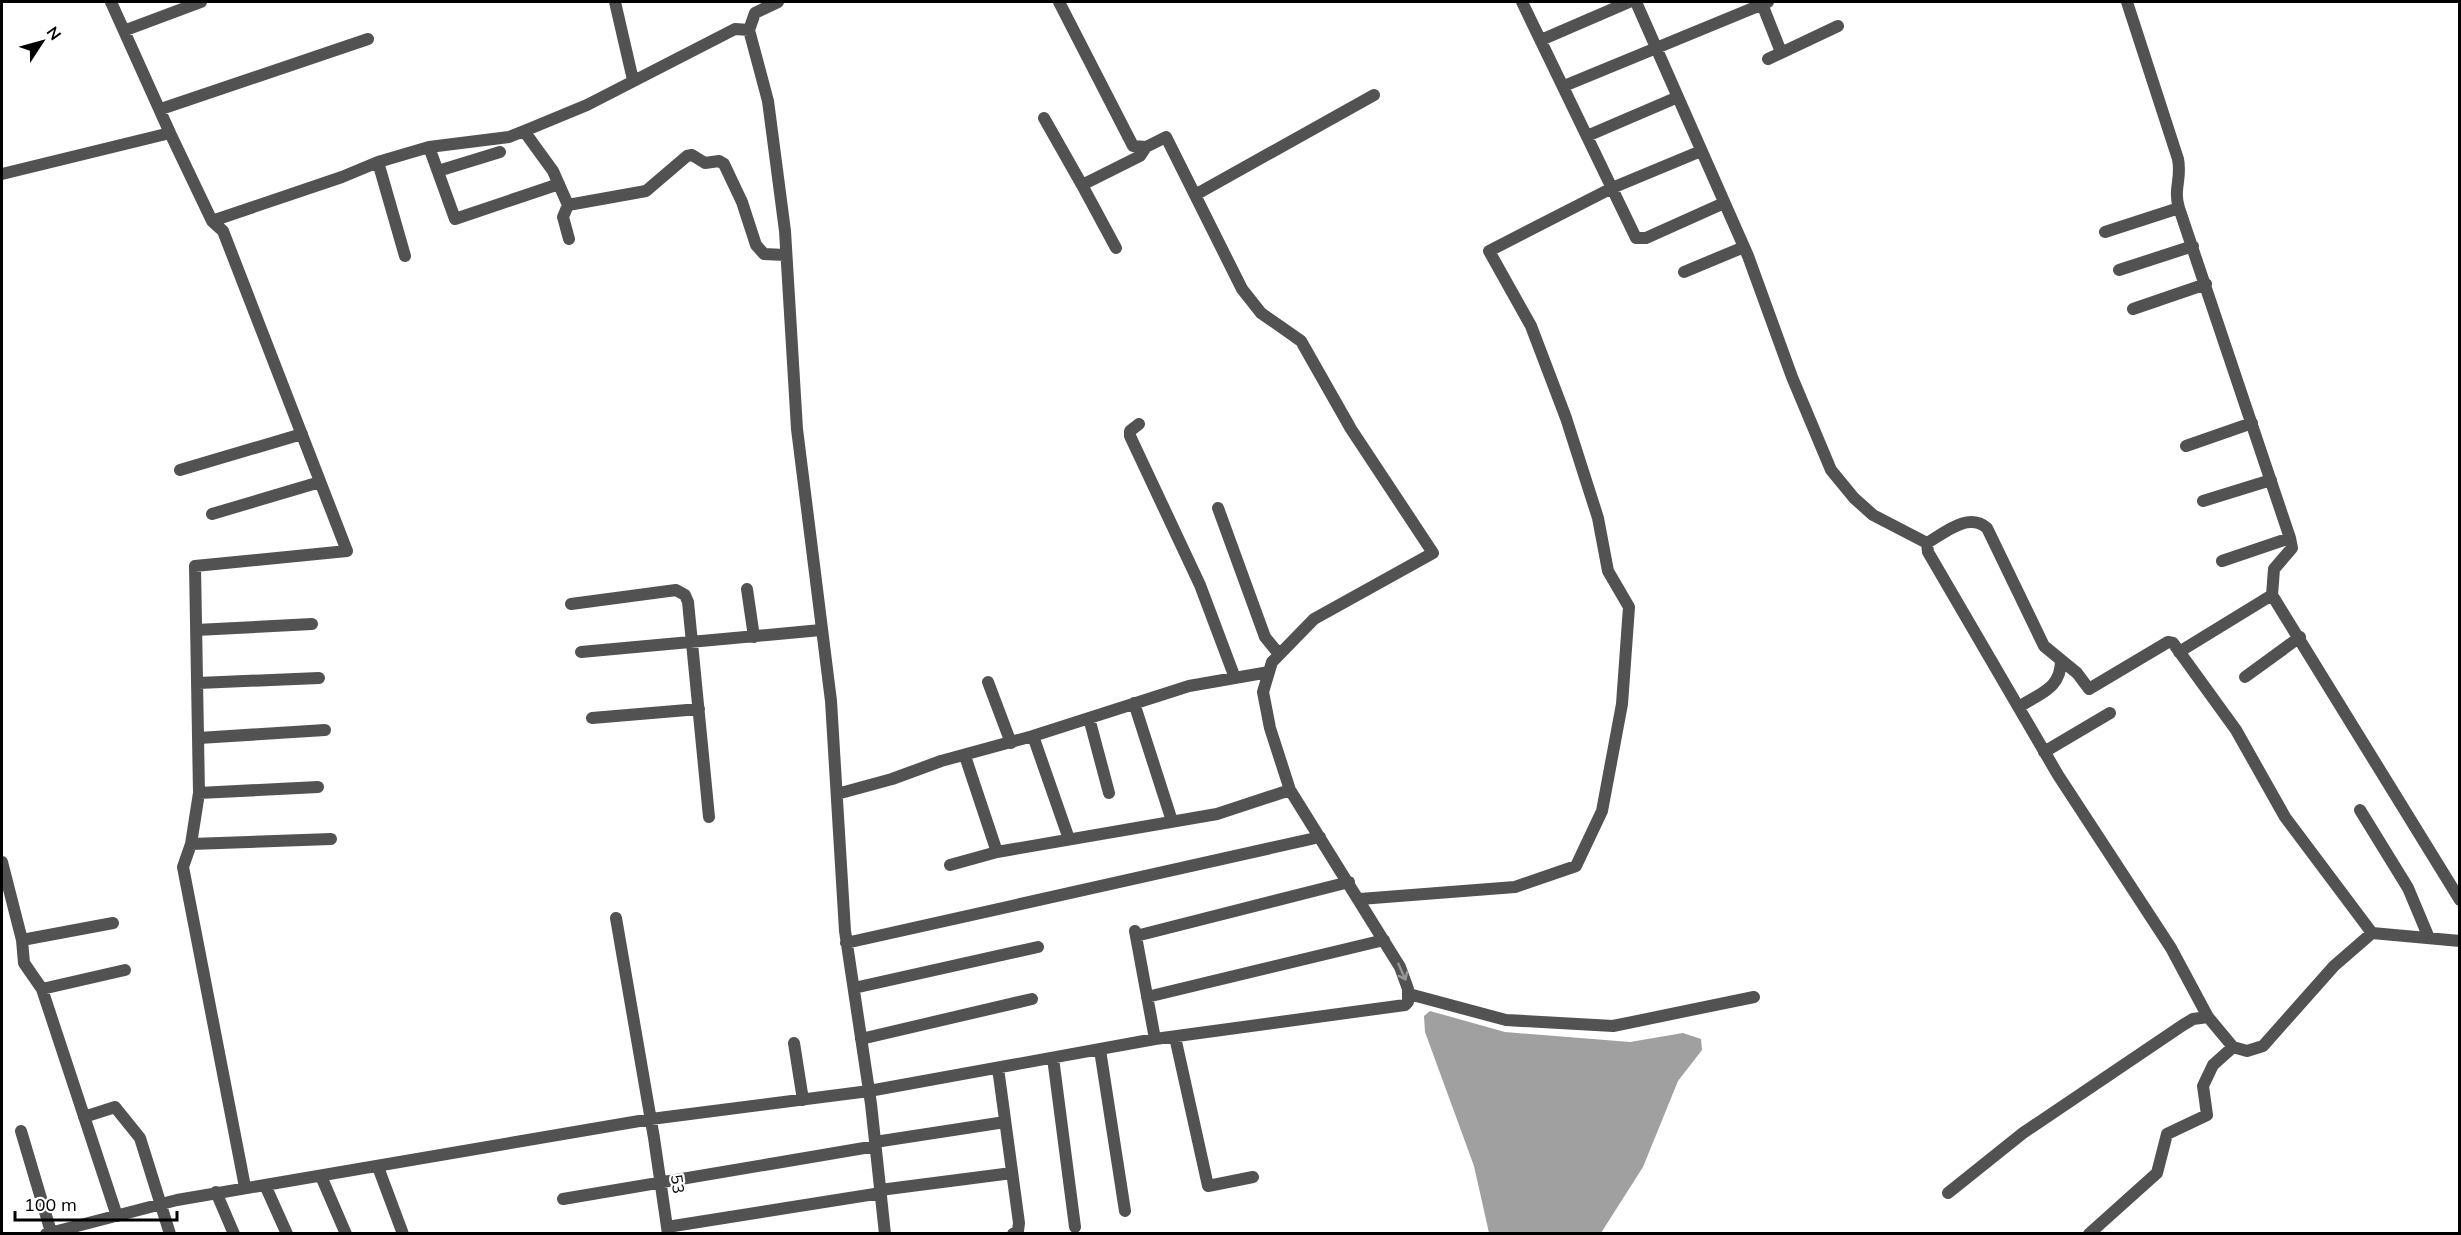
<svg xmlns="http://www.w3.org/2000/svg" width="2461" height="1235" font-family="Mulish,sans-serif">
<rect width="100%" height="100%" fill="#fff"/>
<path fill="#a0a0a0" d="M1430,1011L1505,1032L1630,1042L1683,1033L1701,1039L1702,1050L1678,1081L1643,1167L1601,1233H1489L1474,1166L1425,1032L1424,1016Z"/>
<g fill="none" stroke-linecap="round" stroke-linejoin="round">
<path stroke="#525252" stroke-width="12" d="M111,2L170,133
M615,2L633,80
M778,2L755,13L749,30L768,101L785,231L797,429L831,701L845,931L871,1104L885,1234
M1522,2L1636,238H1646L1724,203
M1636,2L1748,256L1792,377L1831,470L1854,498L1873,515L1927,543
M2127,2L2178,159C2182,179 2173,189 2179,208L2290,538L2292,548L2274,569L2272,595
M1762,4L1781,52
M126,30L201,2
M1541,40L1629,2
M1768,59L1838,26
M1564,86L1768,2
M161,109L368,39
M1044,118L1082,185L1140,156L1146,147
M524,131L553,171L568,205L646,191L687,156L692,155L705,163L719,161L724,164L742,202L756,245L764,254L785,255
M1587,136L1678,97
M429,147L455,219L559,184
M378,162L405,256
M438,171L500,152
M2,174L170,133L212,221L223,231L347,551L195,566L199,793L191,844L183,867L245,1187
M1082,185L1116,248
M1195,195L1374,95
M568,205L563,217L569,239
M212,221L342,177L378,162L429,147L509,137L529,129L587,105L735,29L749,30
M2105,232L2179,208
M2119,270L2193,246
M1684,272L1744,247
M2133,309L2206,284
M1139,424L1130,431V436L1200,585L1235,678
M2186,446L2252,423
M180,470L302,434
M2203,501L2271,480
M1218,508L1265,637L1279,654
M212,514L320,482
M2222,561L2290,538
M747,589L754,637
M571,604L676,590L685,595L688,602L709,817
M196,630L312,624
M581,652L821,630
M2179,652L2272,595L2460,900
M2245,677L2300,637
M988,682L1011,743
M198,683L319,678
M1134,703L1172,821
M2019,707C2040,693 2061,689 2061,660
M592,718L699,709
M1089,718L1109,793
M1033,736L1069,839
M199,738L325,730
M2044,752L2110,713
M965,756L997,852
M199,793L318,787
M837,794L892,779L941,761L1033,736L1189,686L1269,672
M2360,810L2408,888L2429,938
M191,844L331,839
M2,862L22,940L24,963L42,989L117,1216
M950,865L997,852L1217,814L1290,790
M1360,899L1515,887L1576,866L1602,811L1622,704L1629,607L1608,571L1598,518L1566,418L1531,326L1489,251L1612,188L1701,151
M616,918L654,1138L668,1234
M1135,931L1155,1039
M2372,933L2285,817L2236,730L2173,643L2168,642L2089,689L2077,673L2044,646L1987,528C1968,512 1946,532 1927,543L1928,552L2058,775L2171,948L2208,1017L2233,1047L2247,1051L2263,1046L2334,966L2372,933L2460,941
M1136,936L1349,882
M22,940L113,923
M846,943L1320,837
M854,988L1038,947
M42,989L125,970
M1409,994L1506,1020L1613,1026L1754,997
M1147,997L1384,940
M1175,1037L1208,1186L1253,1177
M861,1039L1032,999
M794,1043L803,1100
M1100,1050L1125,1211
M1053,1058L1075,1227
M998,1068L1019,1223L1018,1231L1013,1234
M84,1117L115,1107L140,1138L170,1234
M21,1131L51,1232
M875,1142L1005,1122
M378,1167L403,1234
M321,1176L346,1234
M265,1185L287,1234
M880,1190L1012,1173
M216,1192L234,1234
M1948,1193L2023,1133L2183,1025L2193,1019L2208,1017
M563,1199L876,1146
M667,1227L881,1193
M46,1234L177,1200L651,1119L869,1091L1155,1039L1405,1005L1408,1002V989L1400,967L1290,790L1270,728L1263,692L1272,662L1314,619L1433,553L1351,429L1301,341L1261,313L1242,289L1166,137L1146,147L1133,146L1059,2
M2089,1234L2157,1173L2167,1134L2207,1115L2203,1086L2213,1065L2233,1047"/>
</g>
<defs><path id="oneway-shaft" d="M-6 0H5M1.5-3L5.5 0L1.5 3" fill="none" stroke-width="1.6" stroke-linecap="round" stroke-linejoin="round" transform="scale(1.5)"/></defs>
<use stroke="#979797" href="#oneway-shaft" transform="translate(1402 972) rotate(66)"/>
<g text-anchor="middle" dominant-baseline="central" stroke-width="4.5" stroke-linejoin="round" paint-order="stroke">
<g font-size="16" fill="#000" stroke="#fff">
<text transform="translate(678 1184) rotate(82)">53</text>
</g>
</g>
<rect width="2461" height="1235" fill="none" stroke="#000000" stroke-width="6"/>
<g transform="translate(42 42) rotate(54)" stroke="#ffffff" stroke-width="4.5" paint-order="stroke">
<path d="M0-4.5L10 22L0 15L-10 22Z" fill="#000000"/>
<text y="-9" font-size="16" font-weight="bold" text-anchor="middle" fill="#000000">N</text>
</g>
<path d="M15 1211v9h162v-9" fill="none" stroke="#000000" stroke-width="3"/>
<text x="24" y="1211" font-size="18" fill="#000000" stroke="#ffffff" stroke-width="4.5" paint-order="stroke">100 m</text>
</svg>
